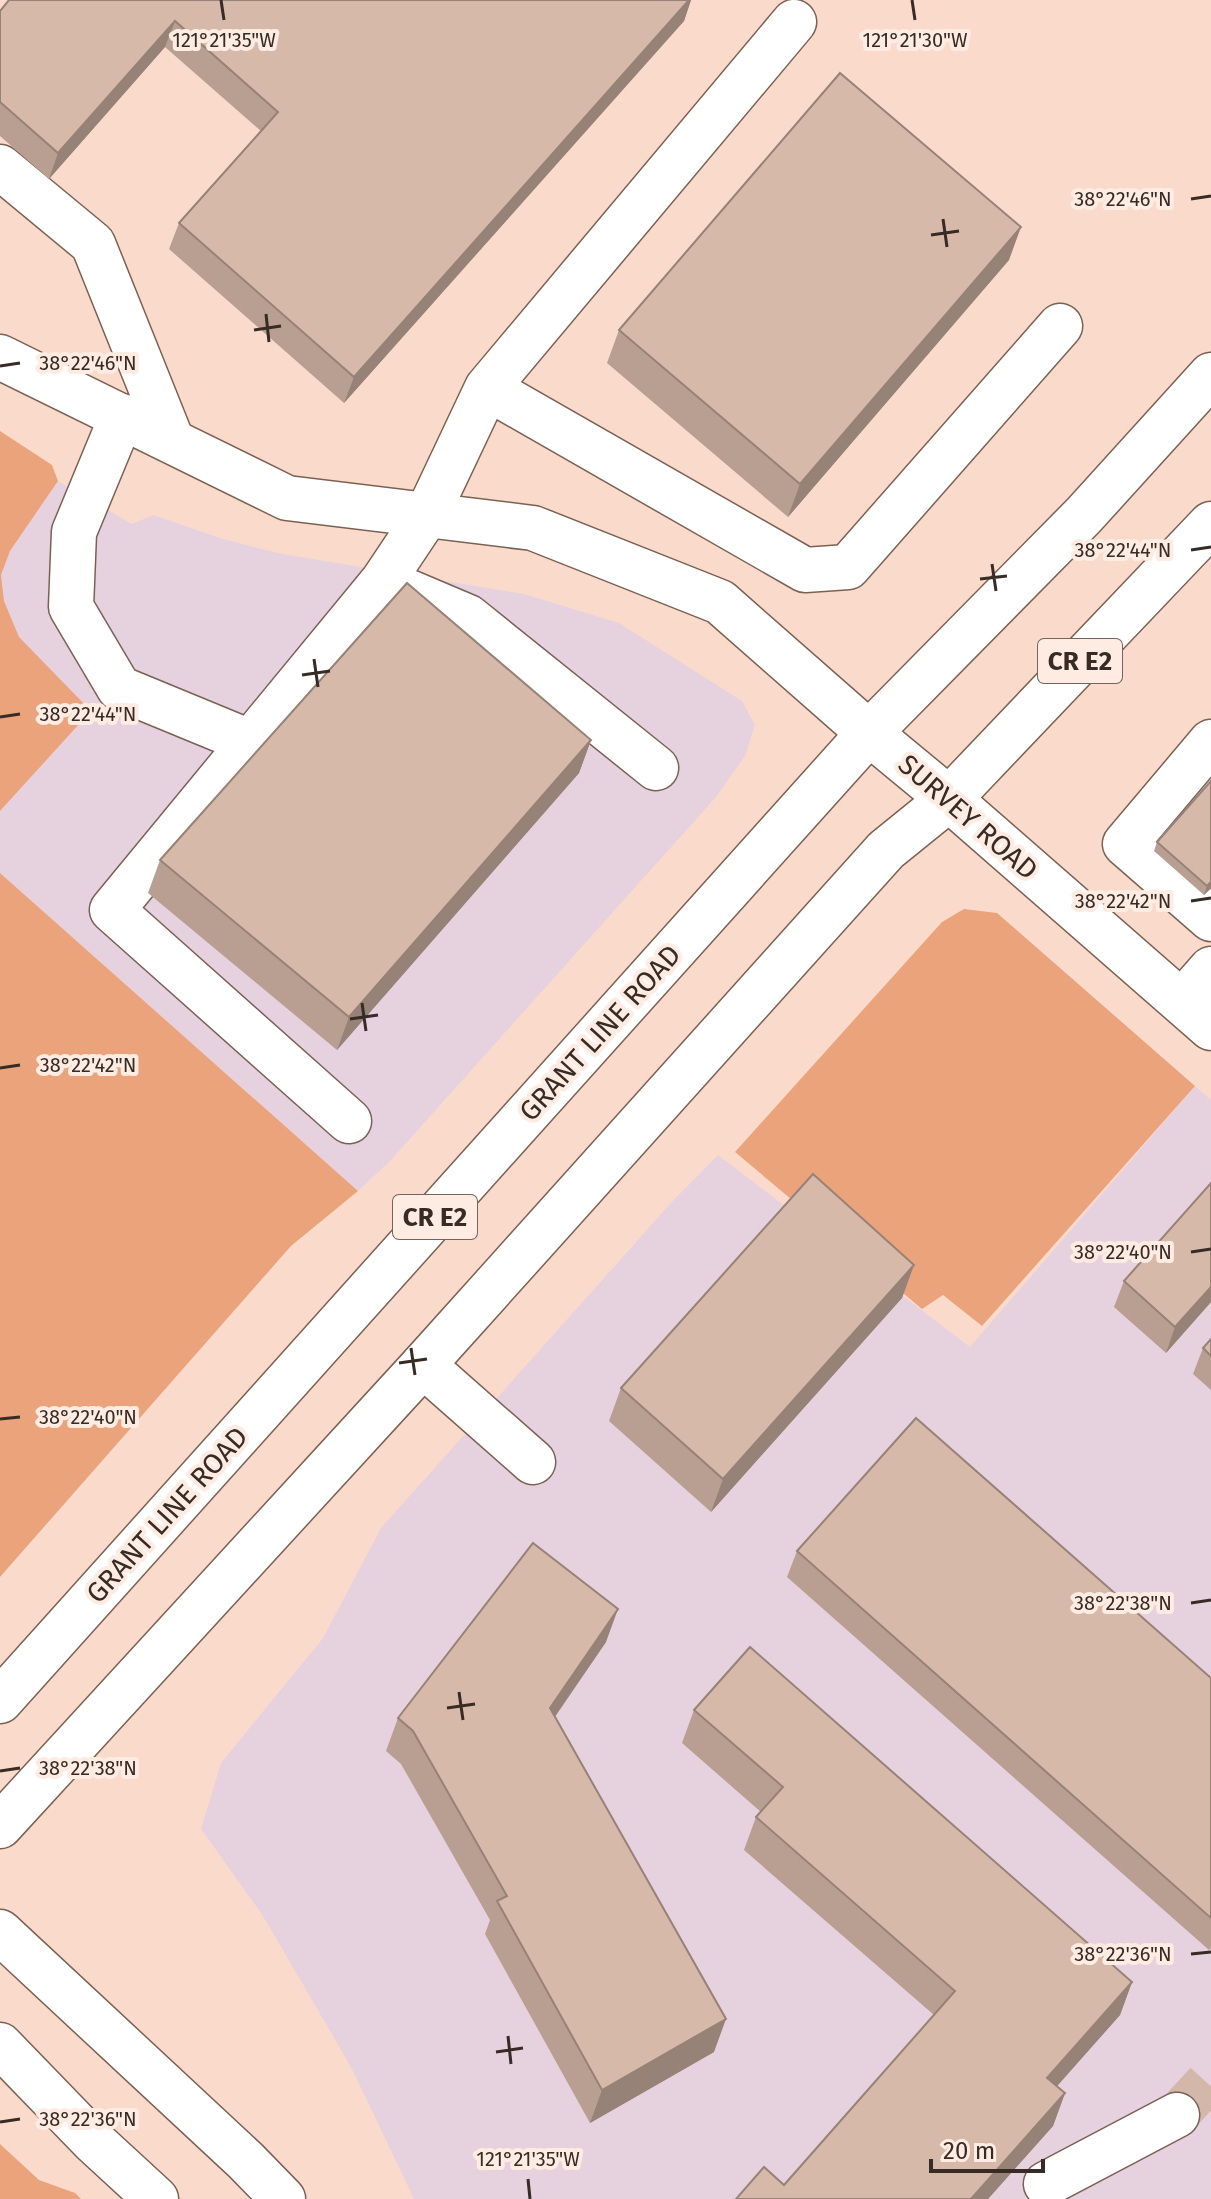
<svg xmlns="http://www.w3.org/2000/svg" width="1211" height="2199" font-family="'Fira Sans',sans-serif">
<rect width="100%" height="100%" fill="#fadbcb"/>
<path fill="#e6d1df" d="M58,481L132,524L153,515L223,539L282,554L524,594L619,623L742,701L755,725L745,756L716,797L391,1160L358,1191L0,873V811L91,711L18,637L4,601L1,575L10,551Z
M1195,1086L1211,1100V2199H414L351,2067L263,1916L201,1829L221,1763L323,1638L381,1528L670,1204L718,1155L970,1347Z"/>
<path fill="#eba37c" d="M0,431L52,465L58,481L10,551L1,575L4,601L19,637L91,711L0,811Z
M0,873L358,1191L291,1246L0,1577Z
M964,909L997,913L1195,1086L982,1326L943,1295L922,1309L735,1152L942,922Z
M0,2144L39,2180L75,2193L81,2199H0Z"/>
<g fill="none" stroke-linecap="round" stroke-linejoin="round">
<path stroke="#d3b8aa" stroke-width="44" stroke-dasharray="44 22" stroke-linecap="butt" d="M1177,2115L1211,2078"/>
<defs>
<path id="minor" d="M0,167L93,244L172,441
M487,388L794,22
M122,416L74,532L71,607L119,688L250,742
M869,733L949,799L1211,1028
M1211,742L1125,844L1211,919
M656,768L468,617L383,581L427,515L487,388L805,570L848,567L1060,326
M1182,1002L1211,969
M349,1121L112,910L383,581
M423,1365L533,1462
M1046,2184L1177,2115"/>
<path id="major" d="M0,357L287,498L533,528L720,602L869,733
M0,1701L869,733L1084,515L1211,375
M0,1826L423,1365L886,850L949,799L1211,524"/>
<path id="highway" d="M0,1932L246,2161L283,2199
M0,2045L93,2141L156,2199"/>
</defs>
<use href="#minor" stroke="#7b6153" stroke-width="47"/>
<use href="#major" stroke="#7b6153" stroke-width="47"/>
<use href="#highway" stroke="#7b6153" stroke-width="47"/>
<use href="#minor" stroke="#fff" stroke-width="44"/>
<use href="#major" stroke="#fff" stroke-width="44"/>
<use href="#highway" stroke="#fff" stroke-width="44"/>
</g>
<path fill="#b89f91" d="M9,0H691L684,21L344,403L169,249L179,223L261,131L165,47L49,179L0,136V11Z
M1009,260L788,517L607,363L619,330Z
M591,740L579,773L337,1050L148,893L160,860Z
M1157,842L1211,888L1204,895L1154,851Z
M914,1265L902,1298L711,1512L609,1421L621,1388Z
M1124,1281L1211,1302L1166,1353L1114,1307Z
M1211,1339V1390L1193,1374L1203,1348Z
M797,1551L1211,1678V1948L1209,1950L787,1577Z
M606,1642L555,1717L714,2052L590,2123L485,1934L490,1920L401,1764L386,1751L398,1718Z
M694,1710L1132,1982L1120,2015L1057,2086L1065,2093L1053,2126L988,2199H736L784,2185L934,2015L744,1850L756,1817L761,1812L682,1743Z"/>
<path fill="#968276" d="M689,0H691L684,21L344,403L354,377Z
M175,21L165,47L49,179L58,153Z
M1021,227L1009,260L788,517L800,484Z
M591,740L579,773L337,1050L349,1017Z
M1211,882V888L1204,895L1207,886Z
M914,1265L902,1298L711,1512L723,1479Z
M1211,1287V1302L1166,1353L1175,1327Z
M618,1609L606,1642L538,1741L550,1708Z
M1132,1982L1120,2015L1035,2111L1047,2078Z
M726,2019L714,2052L590,2123L602,2090Z
M1065,2093L1053,2126L988,2199H971Z"/>
<path fill="#d6b9a9" stroke="#968276" stroke-width="2" d="M9,0H689L354,377L179,223L278,112L175,21L58,153L0,102V11Z
M840,73L1021,227L800,484L619,330Z
M407,583L591,740L349,1017L160,860Z
M1211,781V882L1207,886L1157,842Z
M813,1174L914,1265L723,1479L621,1388Z
M1211,1183V1287L1175,1327L1124,1281Z
M1211,1339V1356L1203,1348Z
M916,1418L1211,1678V1918L797,1551Z
M533,1543L618,1609L550,1708L726,2019L602,2090L497,1901L507,1896L413,1731L398,1718Z
M750,1647L1132,1982L1047,2078L1065,2093L971,2199H736L764,2167L784,2185L955,1991L756,1817L783,1787L694,1710Z"/>
<path fill="none" stroke="#372b25" stroke-width="3" d="M221,0L224,20M912,0L915,20M1191,199L1211,196M943,219L947,247M931,235L959,231M266,314L269,342M254,330L281,326M0,366L20,363M1191,550L1211,547M992,564L996,591M980,579L1007,576M314,659L318,687M302,675L330,671M0,717L20,714M1191,901L1211,898M362,1003L366,1031M350,1019L378,1015M0,1068L20,1065M1191,1252L1211,1249M411,1348L415,1375M399,1363L427,1359M0,1419L20,1417M1191,1603L1211,1600M459,1692L463,1720M447,1708L475,1704M0,1771L20,1768M1191,1954L1211,1952M508,2036L511,2064M496,2052L523,2048M0,2122L20,2119M528,2179L530,2199"/>
<g text-anchor="middle" dominant-baseline="central" stroke-width="8" stroke-linejoin="round" paint-order="stroke">
<g fill="#feebe1" stroke="#73655d" stroke-width="2">
<rect x="1038" y="639" width="84" height="44" rx="6"/>
<rect x="393" y="1195" width="84" height="44" rx="6"/>
</g>
<g font-size="26" font-weight="bold" fill="#372b25">
<text x="1080" y="661">CR E2</text>
<text x="435" y="1217">CR E2</text>
</g>
<g font-size="28" fill="#372b25" stroke="#feebe1">
<text transform="translate(968 817) rotate(41)">SURVEY ROAD</text>
<text transform="translate(600 1033) rotate(-48)">GRANT LINE ROAD</text>
<text transform="translate(167 1515) rotate(-48)">GRANT LINE ROAD</text>
</g>
</g>
<g font-size="20" text-anchor="middle" fill="#372b25" stroke="#feebe1" stroke-width="8" stroke-linejoin="round" paint-order="stroke">
<text x="224" y="47">121°21'35"W</text>
<text x="915" y="47">121°21'30"W</text>
<text x="1123" y="206">38°22'46"N</text>
<text x="88" y="370">38°22'46"N</text>
<text x="1123" y="557">38°22'44"N</text>
<text x="88" y="721">38°22'44"N</text>
<text x="1123" y="908">38°22'42"N</text>
<text x="88" y="1072">38°22'42"N</text>
<text x="1123" y="1259">38°22'40"N</text>
<text x="88" y="1424">38°22'40"N</text>
<text x="1123" y="1610">38°22'38"N</text>
<text x="88" y="1775">38°22'38"N</text>
<text x="1123" y="1961">38°22'36"N</text>
<text x="88" y="2126">38°22'36"N</text>
<text x="528" y="2166">121°21'35"W</text>
</g>
<path d="M931 2159v12h112v-12" fill="none" stroke="#372b25" stroke-width="4"/>
<text x="943" y="2159" font-size="24" fill="#372b25" stroke="#feebe1" stroke-width="6" paint-order="stroke">20 m</text>
</svg>
